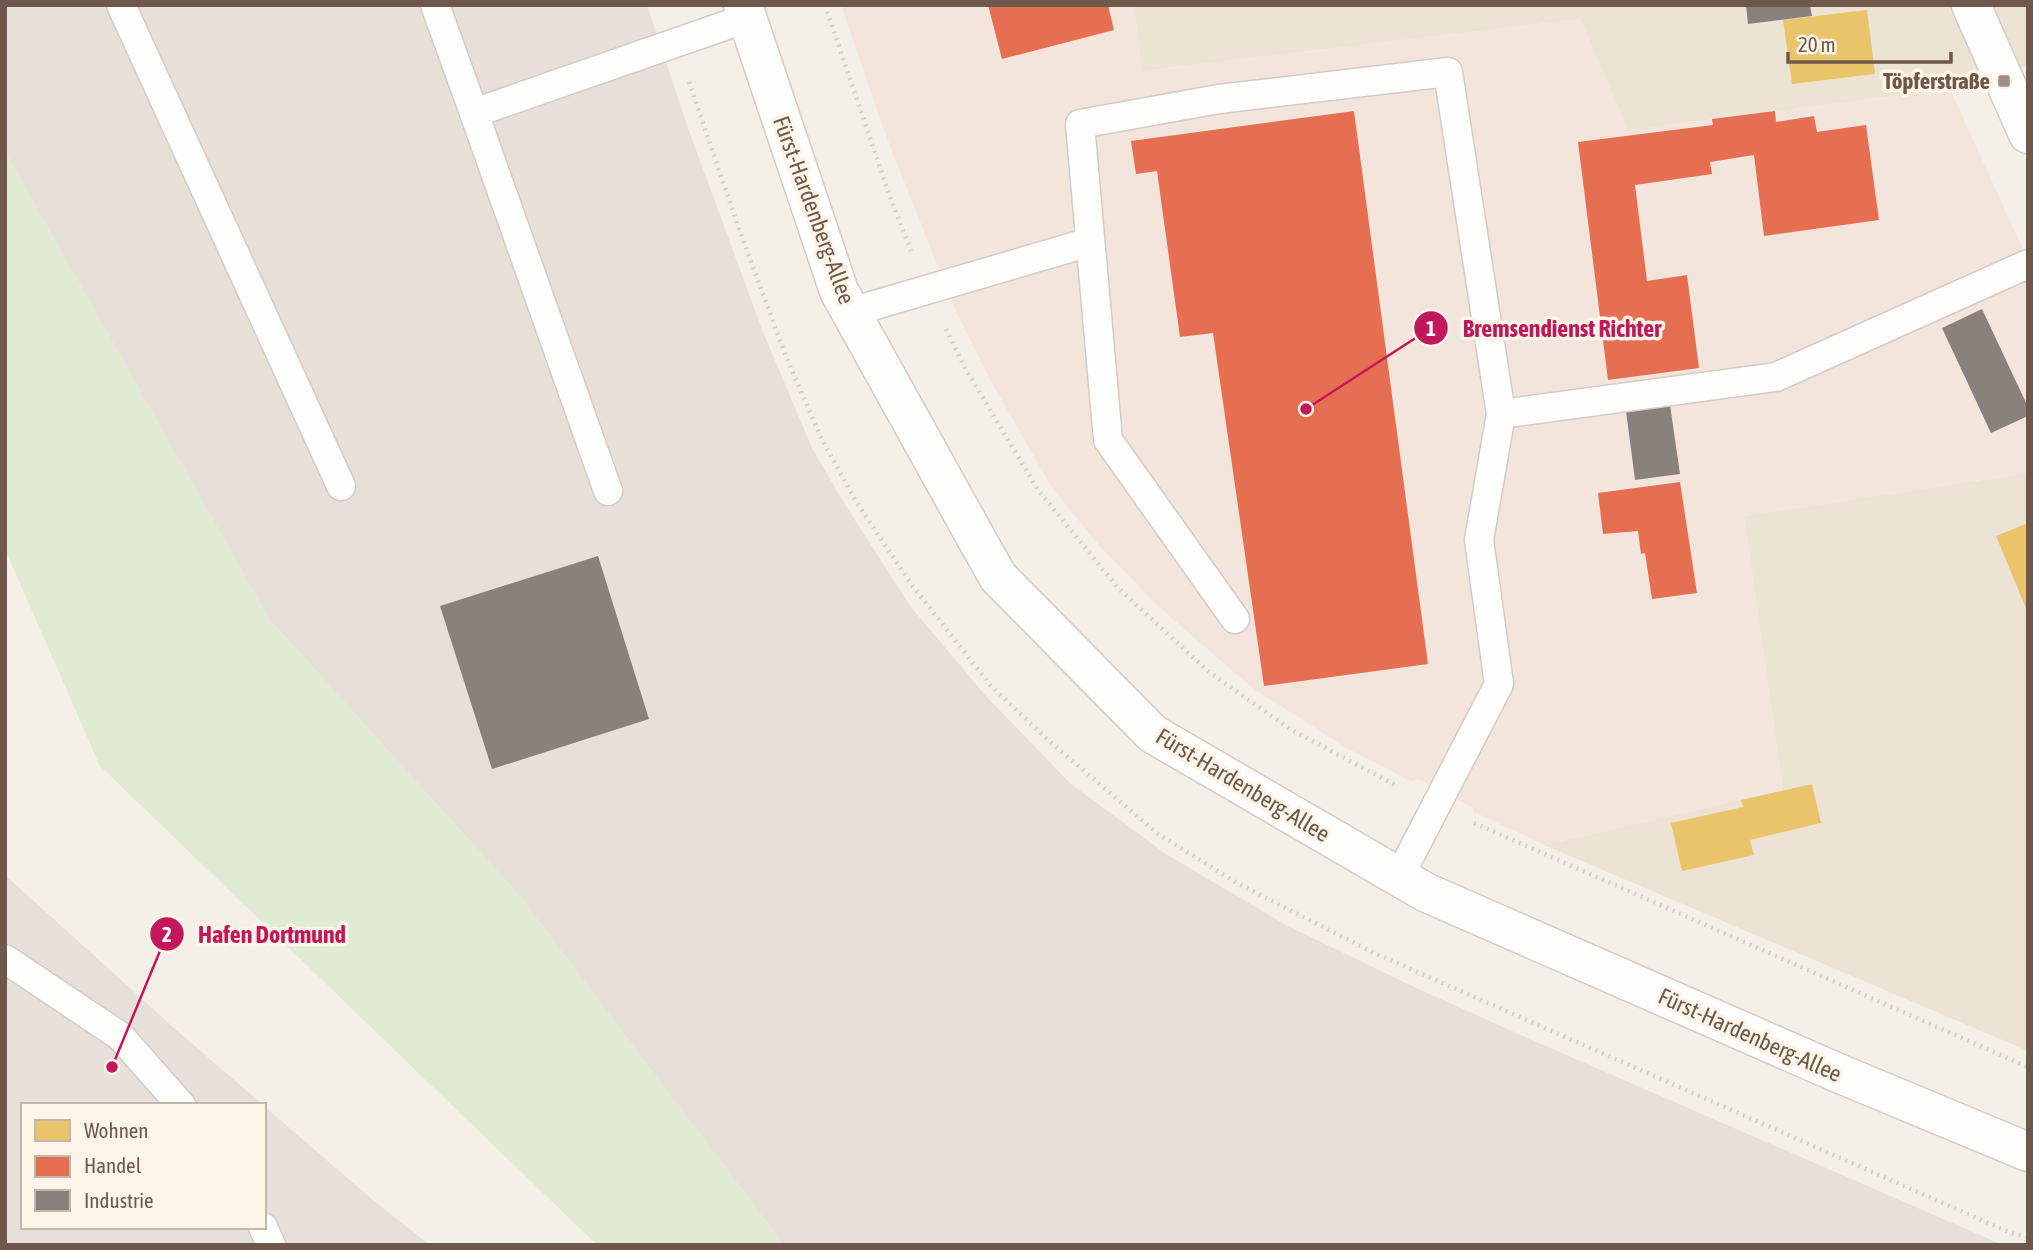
<svg xmlns="http://www.w3.org/2000/svg" width="2033" height="1250" font-family="'Asap Condensed',sans-serif">
<rect width="100%" height="100%" fill="#f4f0e8"/>
<path fill="#ede3d5" d="M1134,5H2028V66L1950,89L1628,130L1580,19L1142,71Z
M2028,473V1051L1544,845L1783,790L1744,516Z"/>
<path fill="#f4e5dc" d="M841,5H1134L1142,71L1580,19L1628,130L1950,89L2028,260V473L1744,516L1783,790L1544,845L1474,812L1472,807L1444,792L1418,779L1412,782L1343,746L1251,687L1160,608L1102,549L1052,488L988,376L957,314L886,136Z"/>
<path fill="#e6e0d9" d="M5,5H647L688,128L763,332L812,448L844,503L911,607L985,695L1071,784L1166,854L1286,925L1412,986L1523,1036L2003,1245H784L518,894L269,619L5,152Z
M5,875L174,1028L263,1105H23V1227H264V1106L374,1201L430,1245H5Z"/>
<path fill="#e1ead3" d="M5,152L269,619L518,894L784,1245H597L100,766L5,549Z"/>
<path fill="#e9c46a" d="M1867,10L1875,74L1792,84L1783,20Z
M2028,523V613L1996,536Z
M1812,784L1821,823L1750,840L1754,855L1682,871L1671,823L1743,807L1741,800Z"/>
<path fill="#e76f51" d="M988,5H1108L1114,30L1002,59Z
M1354,111L1428,664L1264,686L1213,333L1180,337L1157,171L1136,174L1131,141Z
M1775,111L1776,122L1814,116L1817,132L1866,125L1879,220L1764,236L1754,155L1710,162L1712,174L1635,185L1647,281L1687,275L1699,368L1608,380L1578,142L1713,125L1712,119Z
M1680,482L1697,593L1652,599L1645,553L1641,554L1638,531L1603,534L1598,493Z"/>
<path fill="#8a817c" d="M1746,5H1810L1812,16L1748,24Z
M1982,309L2028,407V416L1991,433L1942,328Z
M1670,405L1680,474L1635,480L1626,411Z
M598,556L649,719L492,769L440,606Z"/>
<g fill="none" stroke-linecap="round" stroke-linejoin="round">
<defs>
<path id="lane" d="M121,5L341,486
M435,5L474,113L747,18
M474,113L608,491
M851,312L1090,242
M1235,619L1108,440L1080,124L1219,99L1448,72L1501,414L1776,377L2028,264
M1399,877L1499,684L1479,540L1501,414
M5,959L120,1036L181,1105
M263,1227L271,1245"/>
<path id="street" d="M1971,5L2028,134"/>
<path id="secondary" d="M743,5L839,291L975,536L998,577L1153,734L1425,892L1838,1073L2028,1152"/>
</defs>
<use href="#lane" stroke="#d2ccc5" stroke-width="31"/>
<use href="#street" stroke="#d2ccc5" stroke-width="41"/>
<use href="#secondary" stroke="#d3ccc4" stroke-width="41"/>
<path stroke="#d6cfca" stroke-width="4.5" stroke-dasharray="2 5" stroke-linecap="butt" d="M825,5L890,197L911,251
M689,82L738,226L785,354L821,438L857,503L911,584L991,686L1047,739L1158,834L1237,883L1372,952L2011,1233L2028,1237
M946,329L965,368L1038,490L1118,588L1209,672L1290,729L1397,786
M1474,823L2028,1067"/>
<use href="#lane" stroke="#fdfdfc" stroke-width="28"/>
<use href="#street" stroke="#fdfdfc" stroke-width="38"/>
<use href="#secondary" stroke="#fdfdfc" stroke-width="38"/>
</g>
<rect fill="#9e8d82" stroke="#fdf5e8" stroke-width="2.5" x="1997" y="74" width="14" height="14" rx="3.5"/>
<g text-anchor="middle" dominant-baseline="central" stroke-width="7" stroke-linejoin="round" paint-order="stroke">
<g font-size="23" font-weight="bold" fill="#6f584b" stroke="#fdf5e8" text-anchor="end">
<text x="1990" y="81">Töpferstraße</text>
</g>
<g font-size="23" fill="#6f584b" stroke="#fdf5e8">
<text transform="translate(814 210) rotate(70)">Fürst-Hardenberg-Allee</text>
<text transform="translate(1243 785) rotate(31)">Fürst-Hardenberg-Allee</text>
<text transform="translate(1750 1035) rotate(24)">Fürst-Hardenberg-Allee</text>
</g>
</g>
<path fill="none" stroke="#c2185b" stroke-width="2.5" d="M1306 409L1431 328M112 1067L167 934"/>
<g fill="#c2185b" stroke="#fdf5e8" stroke-width="2.5">
<circle cx="1306" cy="409" r="7"/>
<circle cx="112" cy="1067" r="7"/>
<circle cx="1431" cy="328" r="18"/>
<circle cx="167" cy="934" r="18"/>
</g>
<g font-size="21" text-anchor="middle" font-weight="bold" fill="#fff">
<text x="1431" y="336">1</text>
<text x="167" y="942">2</text>
</g>
<g font-size="24" text-anchor="middle" font-weight="bold" fill="#c2185b" stroke="#fdf5e8" stroke-width="7" stroke-linejoin="round" paint-order="stroke">
<text x="1562" y="337">Bremsendienst Richter</text>
<text x="272" y="943">Hafen Dortmund</text>
</g>
<rect width="2033" height="1250" fill="none" stroke="#6f584b" stroke-width="14"/>
<rect x="21" y="1103" width="245" height="126" fill="#fdf5e8" stroke="#c4b6a9" stroke-width="2"/>
<rect x="35" y="1120" width="35" height="21" fill="#e9c46a" stroke="#c4b6a9" stroke-width="2"/>
<text x="84" y="1138" font-size="21" fill="#6f584b">Wohnen</text>
<rect x="35" y="1156" width="35" height="21" fill="#e76f51" stroke="#c4b6a9" stroke-width="2"/>
<text x="84" y="1173" font-size="21" fill="#6f584b">Handel</text>
<rect x="35" y="1190" width="35" height="21" fill="#8a817c" stroke="#c4b6a9" stroke-width="2"/>
<text x="84" y="1208" font-size="21" fill="#6f584b">Industrie</text>
<path d="M1788 52v10h163v-10" fill="none" stroke="#6f584b" stroke-width="3.5"/>
<text x="1798" y="52" font-size="21" fill="#6f584b" stroke="#fdf5e8" stroke-width="5" paint-order="stroke">20 m</text>
</svg>
